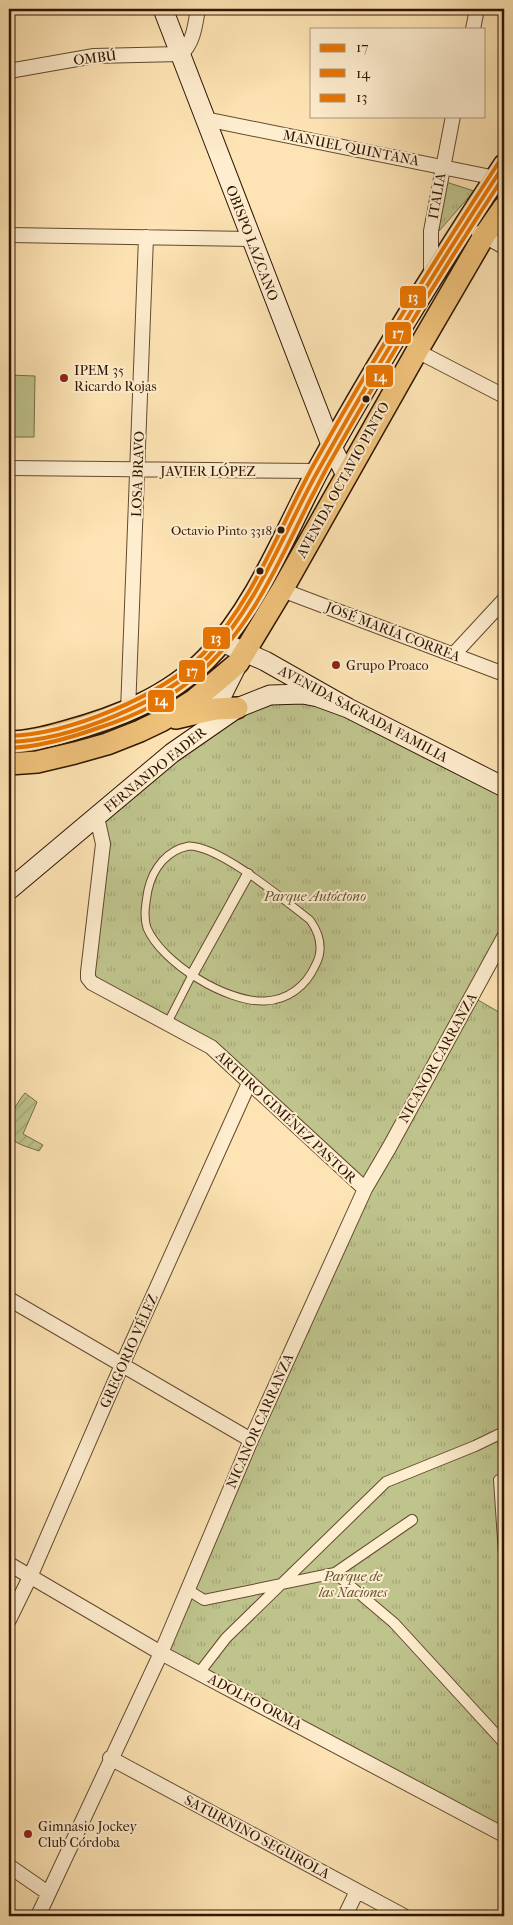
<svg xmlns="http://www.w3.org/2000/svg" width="513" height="1925" font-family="'IM FELL French Canon',serif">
<defs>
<pattern id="park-tufts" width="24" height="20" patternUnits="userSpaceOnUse" patternTransform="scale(1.25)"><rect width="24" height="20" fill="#bfc48d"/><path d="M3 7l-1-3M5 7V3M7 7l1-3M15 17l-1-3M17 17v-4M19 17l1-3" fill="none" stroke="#a4a878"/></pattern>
<pattern id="garden-furrows" width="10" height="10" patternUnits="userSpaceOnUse" patternTransform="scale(1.25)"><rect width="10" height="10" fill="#bfc48d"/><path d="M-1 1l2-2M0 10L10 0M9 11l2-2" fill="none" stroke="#a4a878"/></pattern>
</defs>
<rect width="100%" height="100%" fill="#fee4b4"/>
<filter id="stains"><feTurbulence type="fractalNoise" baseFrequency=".004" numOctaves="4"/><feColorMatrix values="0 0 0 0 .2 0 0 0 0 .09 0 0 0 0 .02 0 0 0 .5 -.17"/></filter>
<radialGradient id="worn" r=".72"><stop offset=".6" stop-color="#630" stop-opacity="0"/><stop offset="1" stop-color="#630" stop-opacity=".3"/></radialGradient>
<path fill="url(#park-tufts)" stroke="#776d48" d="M443,181L474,191L439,231Z
M303,694L504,787V937L471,996L504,1015V1835L161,1653L365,1189L211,1047L88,972L103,844L97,817L212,724Z"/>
<path fill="url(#garden-furrows)" stroke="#776d48" d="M25,1093L37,1102L23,1134L43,1145L39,1151C31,1148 19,1145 13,1140C0,1129 17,1102 25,1093Z"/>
<path fill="#bfc48d" stroke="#776d48" d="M9,375L35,376L34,437H9Z"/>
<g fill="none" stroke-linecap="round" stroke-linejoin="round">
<defs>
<path id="service" d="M189,846C220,846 284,900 310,920C320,934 324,950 315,966C306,986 288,1000 265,1001C227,1003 162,963 147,928C143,916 146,902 148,890C153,868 167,850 189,846Z
M167,1024L192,975"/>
<path id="pedestrian" d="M192,975L248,874
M504,1481L499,1480L504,1554
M335,1573L394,1623L504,1743
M188,1590L204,1600L335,1573L412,1520
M199,1673L226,1638L386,1482L475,1446L504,1432"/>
<path id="minor" d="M473,29L477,9
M9,71L94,56L181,54C194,42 195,25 198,9
M205,119L496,178
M479,233L504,247
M9,235L250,239
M431,276V231L453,116
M417,351L504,396
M9,468L318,471
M282,590L504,674
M454,654L504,600
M128,711L146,237
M97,817L103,844L88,972V978L92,983L211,1047L365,1189
M9,1299L251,1440
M9,1564L161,1653L504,1835
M9,1620L30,1577L122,1365L249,1083
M110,1758L404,1916
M9,1866L48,1893
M38,1916L161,1653L251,1440L365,1189L389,1148L504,937
M345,1916L357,1891"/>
<path id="secondary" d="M163,9L332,447L346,475
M222,642L265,661L348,708L504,787
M206,718L215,709L237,665
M9,890L172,753L237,708L270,695L303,694L318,697L348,708"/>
<path id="primary" d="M176,718L215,709L237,708
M9,742C28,742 46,737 64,732C117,718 169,697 207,658C256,608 285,533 317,472C375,367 438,265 504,165
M9,764L37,762L75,753L107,744L140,731L161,721L193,701L238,663L282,590L417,351L484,236L504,207"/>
</defs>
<use href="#service" stroke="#634a30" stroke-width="9"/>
<use href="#pedestrian" stroke="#634a30" stroke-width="12"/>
<use href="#minor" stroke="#634a30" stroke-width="16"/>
<use href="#secondary" stroke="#2f1604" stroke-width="21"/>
<use href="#primary" stroke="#2f1604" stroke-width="24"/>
<use href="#service" stroke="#feedce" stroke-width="7"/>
<use href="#pedestrian" stroke="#feedce" stroke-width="10"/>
<use href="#minor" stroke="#feedce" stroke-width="14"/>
<use href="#secondary" stroke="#feedce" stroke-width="19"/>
<use href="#primary" stroke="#efc27a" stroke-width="21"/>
<defs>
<path id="bus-1" d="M9,742C71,740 165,702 208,657C259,603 283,533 319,469C377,365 439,264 504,165"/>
<path id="bus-2" d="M9,748C40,747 70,738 98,728C133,717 168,700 196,676C250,631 279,562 310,500C321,478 333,456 346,434C396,346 449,260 504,176"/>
<path id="bus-3" d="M9,736C69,734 160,697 203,654C254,601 278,530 313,466C371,362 434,261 499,162"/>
</defs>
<use href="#bus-1" stroke="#feedce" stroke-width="8"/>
<use href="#bus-2" stroke="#feedce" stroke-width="8"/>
<use href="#bus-3" stroke="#feedce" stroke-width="8"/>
<use href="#bus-1" stroke="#ea7600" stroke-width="4"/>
<use href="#bus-2" stroke="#ea7600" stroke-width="4"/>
<use href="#bus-3" stroke="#ea7600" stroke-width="4"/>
</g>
<g fill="#8f2418" stroke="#feedce" stroke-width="2">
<circle cx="64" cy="378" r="5"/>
<circle cx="336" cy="665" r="5"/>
<circle cx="28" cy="1834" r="5"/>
</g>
<g fill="#2f1604" stroke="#feedce" stroke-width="2">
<circle cx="366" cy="399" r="4.5"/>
<circle cx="281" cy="530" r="4.5"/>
<circle cx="260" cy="571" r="4.5"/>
</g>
<g text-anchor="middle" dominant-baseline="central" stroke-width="4" stroke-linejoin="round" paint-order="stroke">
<g font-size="13" fill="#2f1604" stroke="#feedce" text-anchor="end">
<text x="272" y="530">Octavio Pinto 3318</text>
</g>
<g font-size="14" fill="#2f1604" stroke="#feedce">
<text transform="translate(95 58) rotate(-7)">OMBÚ</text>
<text transform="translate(351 148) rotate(11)">MANUEL QUINTANA</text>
<text transform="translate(437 196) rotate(-80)">ITALIA</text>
<text transform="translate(252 243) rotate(69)">OBISPO LAZCANO</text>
<text x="208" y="471">JAVIER LÓPEZ</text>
<text transform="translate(138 474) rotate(-88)">LOSA BRAVO</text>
<text transform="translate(343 480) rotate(-61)">AVENIDA OCTAVIO PINTO</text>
<text transform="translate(393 632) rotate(21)">JOSÉ MARÍA CORREA</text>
<text transform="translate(363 714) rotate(28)">AVENIDA SAGRADA FAMILIA</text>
<text transform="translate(155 770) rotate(-39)">FERNANDO FADER</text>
<text transform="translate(438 1058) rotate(-61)">NICANOR CARRANZA</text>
<text transform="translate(286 1117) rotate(43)">ARTURO GIMÉNEZ PASTOR</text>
<text transform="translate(129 1351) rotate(-66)">GREGORIO VÉLEZ</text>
<text transform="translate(260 1421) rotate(-66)">NICANOR CARRANZA</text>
<text transform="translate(255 1702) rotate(28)">ADOLFO ORMA</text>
<text transform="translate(257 1837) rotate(28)">SATURNINO SEGUROLA</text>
</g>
<g font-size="14" fill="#2f1604" stroke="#feedce" text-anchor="start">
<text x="74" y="370">IPEM 35<tspan x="74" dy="16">Ricardo Rojas</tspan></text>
<text x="346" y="665">Grupo Proaco</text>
<text x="38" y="1826">Gimnasio Jockey<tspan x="38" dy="16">Club Córdoba</tspan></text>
</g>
<g font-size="14" font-style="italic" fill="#615334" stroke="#feedce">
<text x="315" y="896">Parque Autóctono</text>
<text x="353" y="1576">Parque de<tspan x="353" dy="16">las Naciones</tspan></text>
</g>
</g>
<g stroke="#feedce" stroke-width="2">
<rect x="399" y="285" width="28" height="24" rx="5" fill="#ea7600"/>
<rect x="384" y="321" width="28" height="24" rx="5" fill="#ea7600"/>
<rect x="365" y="364" width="29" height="24" rx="5" fill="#ea7600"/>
<rect x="202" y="626" width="29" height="24" rx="5" fill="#ea7600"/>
<rect x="178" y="659" width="28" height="24" rx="5" fill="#ea7600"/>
<rect x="147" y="689" width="28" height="24" rx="5" fill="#ea7600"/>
</g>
<g font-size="14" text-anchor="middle" font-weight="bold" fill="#fff">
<text x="413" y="302">13</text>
<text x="398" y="338">17</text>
<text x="380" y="381">14</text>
<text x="216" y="643">13</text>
<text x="192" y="676">17</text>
<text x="161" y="705">14</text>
</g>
<rect width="513" height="1925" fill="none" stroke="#fee4b4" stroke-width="30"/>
<rect x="10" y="10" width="493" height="1905" fill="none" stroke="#2f1604" stroke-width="2.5"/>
<rect x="15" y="15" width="483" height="1895" fill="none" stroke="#2f1604"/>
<rect x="310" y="28" width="175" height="90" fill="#feedce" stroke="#ab977d"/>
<rect x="320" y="44" width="25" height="8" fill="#ea7600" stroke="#ab977d"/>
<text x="356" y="52" font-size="15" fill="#2f1604">17</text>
<rect x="320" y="69" width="25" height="8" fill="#ea7600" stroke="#ab977d"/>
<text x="356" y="78" font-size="15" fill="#2f1604">14</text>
<rect x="320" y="94" width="25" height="8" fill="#ea7600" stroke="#ab977d"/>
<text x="356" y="102" font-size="15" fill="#2f1604">13</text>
<rect width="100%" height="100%" filter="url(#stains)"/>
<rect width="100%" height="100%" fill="url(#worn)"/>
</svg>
